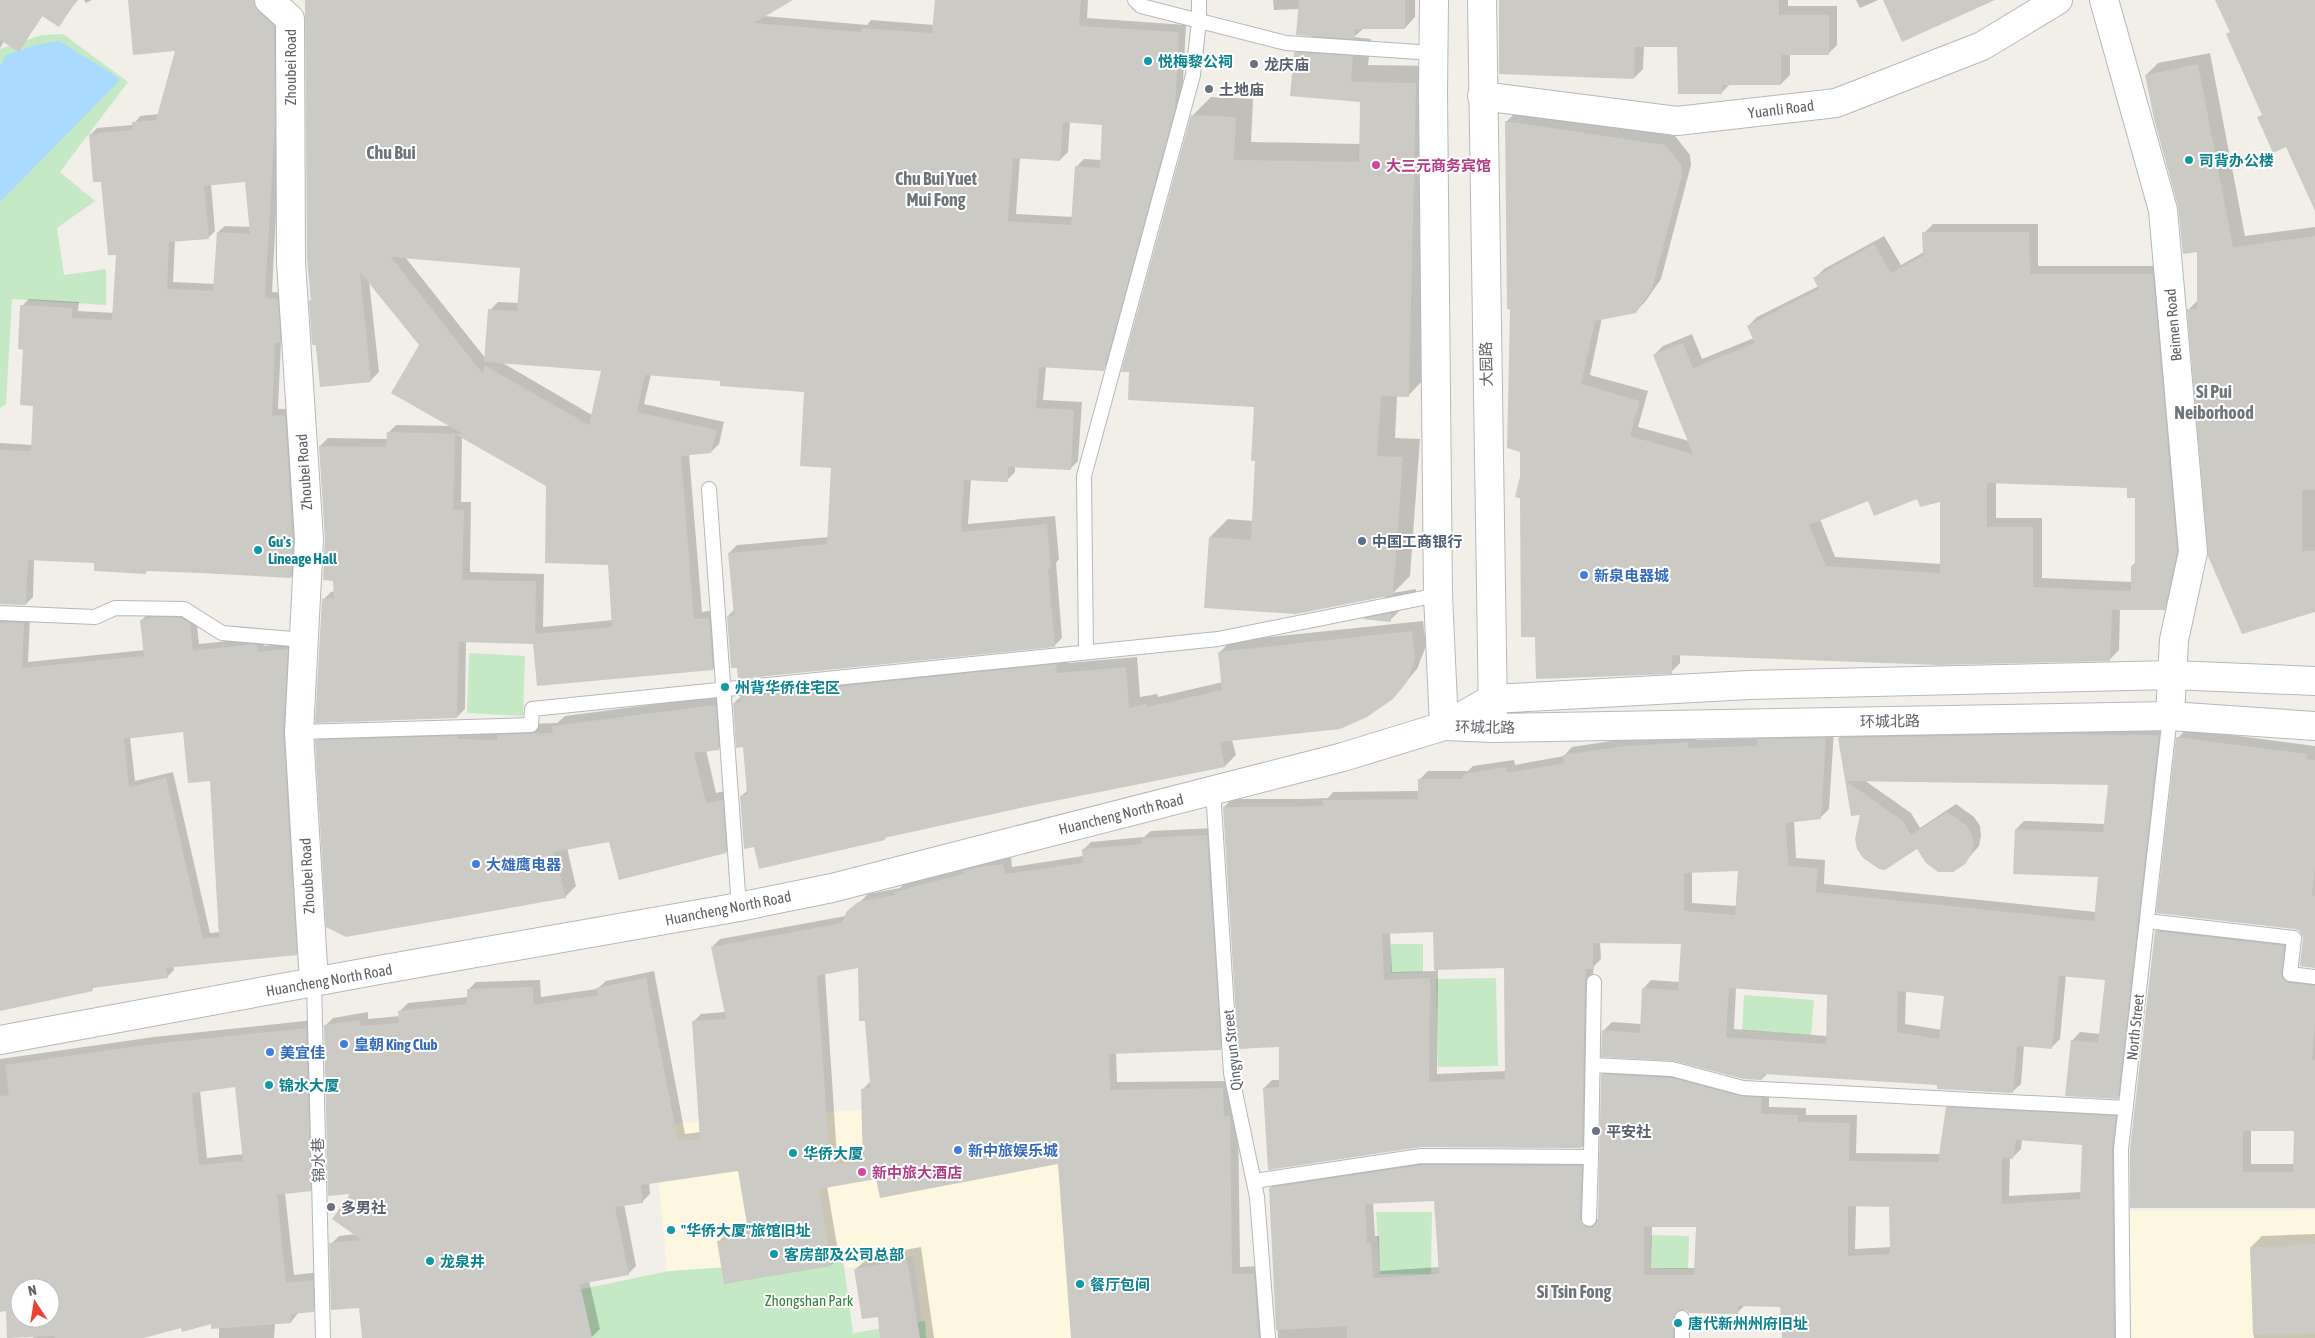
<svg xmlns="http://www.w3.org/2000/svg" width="2315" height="1338" font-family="'Asap Condensed','Noto Sans SC',sans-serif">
<rect width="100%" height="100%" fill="#f1efe8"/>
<path fill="#fef7e0" d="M1048,1096L1109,1338H924L913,1256L670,1298L653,1125Z
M2315,1210V1338H2123L2122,1211Z"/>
<path fill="#c5e8c5" d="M63,34L128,82L60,172L95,201L57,228L64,275L106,269V305L12,299L6,404L0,408V49L42,35Z
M469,653L525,656L523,716L467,713Z
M1391,944H1423V972L1391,973Z
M1496,978L1498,1066L1438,1067L1436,979Z
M1744,995L1814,1000L1811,1035L1742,1030Z
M1376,1212H1432L1431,1274H1380Z
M1651,1235L1689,1236L1688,1269L1651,1268Z
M843,1259L853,1333L925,1321L926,1338H488L482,1310L669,1271Z"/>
<path fill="#aadaff" d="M59,41L113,74L120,80L0,202V67L6,55L36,45Z"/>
<path fill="#0003" fill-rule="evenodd" d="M0,0H78L65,15H43L19,50L4,41L0,48Z
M84,0H92L86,3Z
M144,0H263L281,19V114L272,292L284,293L287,335L281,341L278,409H292L298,570L291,577L148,570L145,573L96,562L34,559L33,597L26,604L0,603V443L32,445L34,404L24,348L22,306L29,299L79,302L78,311L114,313L117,253L102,180L90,135L97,128L133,125L140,116L159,114L177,50ZM246,181L251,227L225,226L218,232L215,284L173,282L175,241L208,238L215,231L211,184Z
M306,0H791L764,16L867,25L871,20L934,25L936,0H1088L1087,18L1186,25L1182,100L1111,361L1103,369L1046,367L1043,400L1082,402L1078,461L1070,469L1015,466V472L1007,480L971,479L968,524L1055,516L1059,559L1056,563L1062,638L1054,646L728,616L734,610L729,553L737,545L829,537L832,466L805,391L722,380L651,374L644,404L724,422L719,444L711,452L689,454L702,612L717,610L721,661L713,669L534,643L466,641L465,709L457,717L323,600L331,592L335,591L326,538L320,446L328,438L388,439V433L396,425L452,426L420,345L369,281L379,372L371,380L321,386L310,301L312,299ZM1070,122L1103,124L1102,160L1084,159L1076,167L1073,217L1016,214L1020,157L1060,160L1068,152ZM405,257L522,267L519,303L498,302L490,310L486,359ZM501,362L603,370L592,415ZM462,436L548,485L609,563L613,620L543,627L544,574L470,572L471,502H461Z
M1273,0H1415V17L1405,28H1364L1354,37L1371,39L1368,65L1434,66L1426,377L1408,396L1397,395L1395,438L1420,439L1410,576L1393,593L1416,589V595L1390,620L1364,618L1387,595L1210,537L1228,519L1253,521L1257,460L1255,406L1192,116L1211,97L1253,99L1251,142L1361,144L1362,101L1295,53L1313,35L1299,9L1274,10Z
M1500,0H1788V6H1837V45L1828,54H1790V75L1781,84H1730L1721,93L1678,46H1644L1643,69L1634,78Z
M1856,0H1878L1860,8Z
M2210,53L2245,236L2315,227V611L2189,309L2198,300V250L2179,206L2146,75L2158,63Z
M1516,112L1675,136L1690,155L1691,165L1661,279L1645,302L1635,312L1602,318L1590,375L1648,391L1638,427L1689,441L1654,355L1663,346L1692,334L1702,359L1754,338L1748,326L1757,317L1819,286L1815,278L1824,269L1884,236L1901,265L1924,252V233L1933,224H2038V266H2162L2186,541L2173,599L2164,609H2120L2119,650L2109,660L1680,654V663L1671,672L1537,636L1522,477L1511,309L1506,122ZM1996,482L2129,487L2136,497V562L2132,566V582L2042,578V518H1996ZM1918,497L1941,501V564L1835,557L1820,519L1869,500Z
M0,610L30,616L28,662L145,650L142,620L148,613L196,616L199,644L258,638H263L264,646L294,642L303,947L296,954L173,966L174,970L167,977L96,986L92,989L0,1010ZM184,731L211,779L220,932L210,933L173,772L135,781L130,737Z
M1423,621L1426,646L1417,669L1392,698L1232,740L1236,755L1225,766L1034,803L887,836L884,839L741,796L748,790L744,746L734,703L745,692L1067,654L1068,663L1137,657L1140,697L1157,694L1158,697L1223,682L1220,652L1231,641Z
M726,695L730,738L718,749L706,750L716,793L733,789L737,841L726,852L610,840L567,848L576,886L565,897L316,741L328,730L557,723L565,716Z
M2167,728L2126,1089L2117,1098L2072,1041L2080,1032L2100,1034L2106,979L2066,975L2060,1039L2052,1047L2024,1045L2021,1084L2012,1092L1938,1084L1768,1073L1762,1079L1603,1031L1612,1022L1641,1024L1643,989L1651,980L1680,982L1682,943L1600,942L1601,959L1594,966L1593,973L1590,1139L1582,1147L1264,1088L1272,1080H1280V1046L1224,807L1232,799H1302L1328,798L1333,792L1419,791V780L1428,771H1468L1473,766L1514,760L1515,765L1564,756L1572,747L1625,739L1696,734V740L1760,738L1767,731L1834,730L1829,809L1820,818L1794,820L1796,858L1825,860L1824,884L2096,912L2100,876L2016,829L2024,821L2105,824L2109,784L1864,780L1911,813L1920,828L1956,804L1974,817L1980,826L1981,836L1979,846L1964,863L1918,847L1862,813L1852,814L1839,738L1847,730ZM1739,870L1737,906L1692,903V871ZM1434,931L1436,971L1392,972L1390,932ZM1505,967L1507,1071L1437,1074L1438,969ZM1736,988L1829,994L1827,1036L1734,1029ZM1906,990L1945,995L1942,1030L1905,1024Z
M2186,729L2315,746V968L2301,930L2178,738Z
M1215,828L1228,1040L1220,1048L1116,1053L1117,1082L1230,1081L1231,1108H1238L1240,1267L1262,1266L1272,1338H1072L1059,1163L877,1178L827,1186L839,1257L831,1265L718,1242L726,1234L749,1230L739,1169L649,1182L650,1194L642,1202L624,1204L636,1266L628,1274L589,1281L600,1329L592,1337L363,1338L360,1306L331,1244L339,1236L356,1234L352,1193L325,1026L333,1018L368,1012V1019L400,1016V1011L408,1003L468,997V990L476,982L540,980L541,997L597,989L606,981L654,971L685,1134L700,1132L693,1022L701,1014L725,1012L712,947L720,939L846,916L868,894L900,888L904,884L1011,856L1012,867L1083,856V850L1091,842L1144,837L1151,831ZM859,966L867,1019L871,1081L863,1089L864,1156L837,1157L825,973Z
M2165,922L2293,937V972L2315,976V1206L2132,1207L2156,931ZM2251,1129L2295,1130L2294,1164H2251Z
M314,1020L318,1182L310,1190L285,1193L294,1275L320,1272L321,1302L313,1310L299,1312L291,1322L275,1323L274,1338H219V1327L212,1323L182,1326L127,1338H34L7,1310H0V1059L154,1037ZM237,1086L244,1154L207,1158L200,1091ZM20,1288H50V1318H20Z
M1610,1067L1769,1090V1107L1806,1108V1115H1857L1856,1153L1941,1154L1947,1108L1955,1100L2123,1109L2122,1338H1783L1781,1306L1745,1305L1737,1313L1681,1309V1330L1685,1338H1278L1270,1188L1278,1180L1430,1157L1589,1158L1593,1219H1599L1602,1075ZM2022,1140L2083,1143L2081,1192L2009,1196L2010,1157H2013L2021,1149ZM1435,1200L1440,1267L1380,1271L1379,1236H1375L1373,1202ZM1856,1205L1891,1206V1247L1855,1249ZM1652,1226H1697L1695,1268H1651Z
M2315,1234V1338H2254L2251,1247L2262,1236Z
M921,1247L934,1338H882L880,1316L856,1269L870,1256Z"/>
<path fill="#cccac5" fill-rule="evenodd" d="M0,0H77L59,27L42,16L19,52L0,40Z
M128,0H254L258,11L274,26L275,122L265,298L278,299L281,343H275L272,415L285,416L293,539L291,578L201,573L146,571V574L94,571V563L28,560L26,605L0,604V450L31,451L33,406L20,405L23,350L18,349L20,305L72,308V318L112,320L116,255H108L101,182H93L89,134L132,130V122L156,120L175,51L133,55ZM245,182L250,234L217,232L213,291L167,289L169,242L209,239L204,186Z
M305,0H793L754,23L861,32L862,28L932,33L935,0H1081L1079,26L1179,32L1175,109L1104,371L1039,367L1036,408L1074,410L1071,470L1008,467V482L964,480L961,532L1047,524L1051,569H1048L1055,647L738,679L737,668H731L727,616L734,615L728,553L827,544L831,468L800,466L804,392L720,386V381L645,375L637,412L717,430L711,453L681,456L694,619L709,618L713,670L537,686L533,644L459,642L457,718L315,723L322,599L334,598L333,581L323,580L325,538L319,446L386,447L387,432L463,434L391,393L419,345L360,272L371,382L320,387L316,345H312L309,301H311L307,258ZM1063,122L1102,125L1100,168L1075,166L1071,225L1008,221L1013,158L1060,161ZM391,257L520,268L517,311L488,309L484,362L601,371L589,425L484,365L483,374ZM455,434L546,486L545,563L608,565L612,627L535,634L536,581L462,580L464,510L453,509Z
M1299,0H1405V29H1355V39L1296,35Z
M1499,0H1779V15H1829V55H1781V85H1722V94H1678L1677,47H1635L1634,79L1499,74Z
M1883,0H1995L1902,42Z
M2215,0H2315V211L2286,147L2273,153L2257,117L2262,115L2226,34L2230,32Z
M1294,52L1353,56L1351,82L1416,83L1409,397L1381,396L1377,456L1403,457L1393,595L1296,614L1204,608L1209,537L1251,540L1255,461H1251L1254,407L1128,400L1129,372H1121L1191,115L1236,117L1234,160L1359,162L1360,102L1290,96Z
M2198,64L2233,247L2315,236V490H2302V551H2315V612L2242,634L2208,556L2187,309H2197V252L2183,254L2178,206L2154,119L2145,75Z
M1505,121L1665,145L1681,164L1682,175L1652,289L1636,313L1595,321L1581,384L1640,401L1630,436L1693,454L1653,355L1683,343L1693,368L1755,343L1747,326L1819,289L1813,278L1874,244L1891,273L1923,256L1922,232H2029L2030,274H2153L2177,551L2165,610H2112L2110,661L1938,665L1672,655V674L1536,679L1535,637H1521L1520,498L1515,497L1520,477V452L1507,448L1510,310L1507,309ZM1987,483L2127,488V498H2135V566H2131V591L2033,587V527H1987ZM1917,499L1920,507L1940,502V573L1826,566L1809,525L1868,501L1874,516Z
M1391,613V622L1361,619Z
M160,617L181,618L190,623L193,651L251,644L257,645L258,652L288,649L283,733L297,955L166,968L168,978L92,988L93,991L0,1011V622L24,623L22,668L144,656L140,620ZM183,732L188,783L210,781L219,937L203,939L166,778L129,787L124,739Z
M1412,631L1415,658L1407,682L1393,699L1367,717L1340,729L1220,742L1225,767L1034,805L884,838L885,840L759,869L754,847L744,849L740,796L747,794L743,747L736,748L733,703L741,702L740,697L1056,664L1057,673L1126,667L1129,708L1146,704L1147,707L1222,690L1218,652Z
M716,705L719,750L694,753L706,803L723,800L726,853L619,880L609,842L554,852L566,898L346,937L326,927L315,740L457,736V739L497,740V735L553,733L552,726Z
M2057,734L2159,735L2118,1099L2065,1096L2071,1040L2098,1043L2105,980L2059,976L2052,1049L2017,1046L2013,1093L1937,1089V1085L1763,1074L1762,1080L1744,1079L1674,1061L1601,1057L1602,1030L1640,1033L1642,988L1678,990L1681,944L1593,943V969H1586L1585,982L1582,1148L1421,1147L1268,1170L1263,1088L1279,1087V1047L1238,1049L1223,807H1293L1323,805V800L1418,799V779H1463V774L1506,767L1507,773L1564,763L1563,755L1616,747L1688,742V748L1757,746V739L1826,738L1821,819L1786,823L1788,866L1818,868L1816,892L2094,921L2098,877L2013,874L2015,829L2103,832L2108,785L1846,781L1903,821L1911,835L1947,812L1966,825L1972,834L1974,845L1971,855L1965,864L1953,872H1938L1926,863L1917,849L1885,870L1879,869L1863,858L1857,849L1855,839L1860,815L1851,816L1838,738ZM1738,871L1735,915L1684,911V873ZM1433,932L1434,970L1504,968L1505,1079L1429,1082L1430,978L1384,980L1382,934ZM1729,988L1827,995L1826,1044L1726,1037ZM1898,991L1944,996L1939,1039L1897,1032Z
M2176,737L2307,754L2306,759L2315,760V869L2312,896H2315V968L2300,966L2303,938L2300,931L2295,929L2156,913Z
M1207,835L1221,1050L1109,1054L1110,1090L1223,1088L1224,1116H1230L1232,1274H1254L1259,1338H1071L1058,1164L880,1198L876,1179L819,1189L831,1266L724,1284L717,1241L749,1236L738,1171L641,1185L643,1203L615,1207L629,1275L580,1284L592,1338H362L359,1308L331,1310L329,1243L362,1240L332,1219L350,1194L328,1196L324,1025L360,1020L361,1026L399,1023L398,1011L467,1004V989L533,987V1005L598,995L596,988L646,978L678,1141L700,1139L692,1021L726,1019L711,947L842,923L847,911L858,902L895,895L894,892L964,874L963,871L974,868L1003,864L1005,874L1083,863L1082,849L1142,844L1141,838ZM858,968L859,1021H865L870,1084V1088L861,1089L863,1163L830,1165L817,976Z
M2155,931L2284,946L2282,978L2289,983L2315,986V1024L2312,1060H2315V1208H2130V1149ZM2243,1131H2294L2293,1172H2243Z
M306,1028L311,1191L277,1195L286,1283L313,1280L314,1312L291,1314V1323L211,1329V1324L182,1332L181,1328L144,1338H55L54,1336L7,1338L6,1311L0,1312V1096L9,1095L5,1065L145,1045ZM235,1087L243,1161L199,1165L192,1093ZM20,1288H50V1318H20Z
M1601,1074L1671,1078L1741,1096L1762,1098L1761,1114L1798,1115V1122L1850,1123L1849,1161L1938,1162L1946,1107L2116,1116L2112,1149L2114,1338H1782L1780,1307L1738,1306V1314L1689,1313L1686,1310H1678L1673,1318V1338H1347V1326L1276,1330L1269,1188L1422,1165L1582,1166L1580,1219L1585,1227H1593L1598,1219ZM2016,1140L2082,1145L2080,1199L2002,1204V1157L2013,1159ZM1434,1201L1439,1274L1373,1278L1371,1243H1367L1365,1204ZM1848,1206L1889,1207L1890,1254L1848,1256ZM1644,1227H1696L1694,1275H1644Z
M2315,1244V1333L2253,1335L2250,1247Z
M907,1260L920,1338H880L878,1317L862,1319L854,1269Z"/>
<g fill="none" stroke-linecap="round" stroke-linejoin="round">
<defs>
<path id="lane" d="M1135,0L1141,6L1286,43L1433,53
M709,489L739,907
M0,613L95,617L115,608L184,609L222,633L304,640
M1086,652L1084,476L1193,75L1199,21V0
M299,732L531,725L532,709L1218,639L1438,595
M1213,790L1231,1073L1257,1197L1268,1338
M2147,921L2294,938L2290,974L2315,977
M314,983L323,1338
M1593,1065L1672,1069L1743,1088L2126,1108
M1254,1181L1421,1156L1591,1157L1594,982
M1589,1219L1591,1157
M1682,1338V1318
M2123,1338L2121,1149L2170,716"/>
<path id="street" d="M269,0L290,19L291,262L309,539L299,732L314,983
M2104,0L2163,210L2193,552L2174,640L2170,716
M1482,96L1677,121L1836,103L1982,46L2058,0
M0,1040L379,970L739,907L832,888L1343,757L1444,726"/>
<path id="secondary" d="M1434,0L1433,93L1438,595L1444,726
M1482,0L1493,716
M1444,726L1492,699L1749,685L2172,675L2315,681
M1444,726L1493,728L2170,716L2315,726"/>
</defs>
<use href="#lane" stroke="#b5b8bc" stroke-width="16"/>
<use href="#street" stroke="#b5b8bc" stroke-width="30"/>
<use href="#secondary" stroke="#b6babf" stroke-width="30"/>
<use href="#lane" stroke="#fff" stroke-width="14"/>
<use href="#street" stroke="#fff" stroke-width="28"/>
<use href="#secondary" stroke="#fff" stroke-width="28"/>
</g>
<g fill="#0f9aa8" stroke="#fff" stroke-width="2">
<circle cx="1148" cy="61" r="5"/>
<circle cx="2189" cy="160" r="5"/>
<circle cx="258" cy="550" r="5"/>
<circle cx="725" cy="687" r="5"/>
<circle cx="269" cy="1085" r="5"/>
<circle cx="793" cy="1153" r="5"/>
<circle cx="671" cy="1230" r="5"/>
<circle cx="774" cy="1254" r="5"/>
<circle cx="430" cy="1261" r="5"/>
<circle cx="1080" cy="1284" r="5"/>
<circle cx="1678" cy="1323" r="5"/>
</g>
<g fill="#6b7280" stroke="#fff" stroke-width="2">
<circle cx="1254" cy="64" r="5"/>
<circle cx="1209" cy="89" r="5"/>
<circle cx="1596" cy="1131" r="5"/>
<circle cx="331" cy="1207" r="5"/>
</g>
<g fill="#d1479c" stroke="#fff" stroke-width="2">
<circle cx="1376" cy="165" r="5"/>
<circle cx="862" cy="1172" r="5"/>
</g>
<circle fill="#5c6f8a" stroke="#fff" stroke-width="2" cx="1362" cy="541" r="5"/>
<g fill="#3f7fe0" stroke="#fff" stroke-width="2">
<circle cx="1584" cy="575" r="5"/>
<circle cx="476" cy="864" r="5"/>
<circle cx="344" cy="1044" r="5"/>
<circle cx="270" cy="1052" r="5"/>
<circle cx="958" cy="1150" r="5"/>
</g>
<g text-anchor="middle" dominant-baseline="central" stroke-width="4" stroke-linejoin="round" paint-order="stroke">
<g font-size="15" font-weight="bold" fill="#0d838f" stroke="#fff" text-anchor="start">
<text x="1158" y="61">悦梅黎公祠</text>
<text x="2199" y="160">司背办公楼</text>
<text x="268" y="541">Gu's<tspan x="268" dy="17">Lineage Hall</tspan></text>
<text x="735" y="687">州背华侨住宅区</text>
<text x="279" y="1085">锦水大厦</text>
<text x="803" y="1153">华侨大厦</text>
<text x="681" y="1230">"华侨大厦"旅馆旧址</text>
<text x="784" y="1254">客房部及公司总部</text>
<text x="440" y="1261">龙泉井</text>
<text x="1090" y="1284">餐厅包间</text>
<text x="1688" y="1323">唐代新州州府旧址</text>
</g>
<g font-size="15" font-weight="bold" fill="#5b616d" stroke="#fff" text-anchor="start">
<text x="1264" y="64">龙庆庙</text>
<text x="1219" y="89">土地庙</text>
<text x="1606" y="1131">平安社</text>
<text x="341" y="1207">多男社</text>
</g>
<g font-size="15" fill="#5f6368" stroke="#fff">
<text transform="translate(290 67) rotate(-90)">Zhoubei Road</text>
<text transform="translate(1781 109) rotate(-7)">Yuanli Road</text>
<text transform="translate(2173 325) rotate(-95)">Beimen Road</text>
<text transform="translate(1486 364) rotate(-91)">大园路</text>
<text transform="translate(304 472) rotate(-94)">Zhoubei Road</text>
<text transform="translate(1890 721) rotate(-1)">环城北路</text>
<text transform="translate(1485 727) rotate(1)">环城北路</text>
<text transform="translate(1121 814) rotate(-14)">Huancheng North Road</text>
<text transform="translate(307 876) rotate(-93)">Zhoubei Road</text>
<text transform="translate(728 908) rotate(-11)">Huancheng North Road</text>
<text transform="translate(329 980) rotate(-10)">Huancheng North Road</text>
<text transform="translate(2135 1027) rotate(-84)">North Street</text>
<text transform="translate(1232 1050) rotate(-96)">Qingyun Street</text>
<text transform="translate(318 1160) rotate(-91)">锦水巷</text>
</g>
<g font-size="15" font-weight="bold" fill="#b23c85" stroke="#fff" text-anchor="start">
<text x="1386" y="165">大三元商务宾馆</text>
<text x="872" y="1172">新中旅大酒店</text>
</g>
<g font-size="15" font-weight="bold" fill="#4e5e75" stroke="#fff" text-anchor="start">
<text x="1372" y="541">中国工商银行</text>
</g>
<g font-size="15" font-weight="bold" fill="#366cbe" stroke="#fff" text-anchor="start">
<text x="1594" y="575">新泉电器城</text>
<text x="486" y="864">大雄鹰电器</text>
<text x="354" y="1044">皇朝 King Club</text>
<text x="280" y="1052">美宜佳</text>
<text x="968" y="1150">新中旅娱乐城</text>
</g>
<g font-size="15" fill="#348238" stroke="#fff">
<text x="809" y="1300">Zhongshan Park</text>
</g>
<g font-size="18" font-weight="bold" fill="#70757a" stroke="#fff">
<text x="391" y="152">Chu Bui</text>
<text x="936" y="178">Chu Bui Yuet<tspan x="936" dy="21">Mui Fong</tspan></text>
<text x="2214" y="391">Si Pui<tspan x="2214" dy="21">Neiborhood</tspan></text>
<text x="1574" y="1291">Si Tsin Fong</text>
</g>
</g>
<g transform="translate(35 1303) rotate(348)"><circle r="24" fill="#ffffff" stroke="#bfc1c3"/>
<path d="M0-4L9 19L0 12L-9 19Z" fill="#ea4335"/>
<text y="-8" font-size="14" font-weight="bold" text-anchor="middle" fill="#5f6368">N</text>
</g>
</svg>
